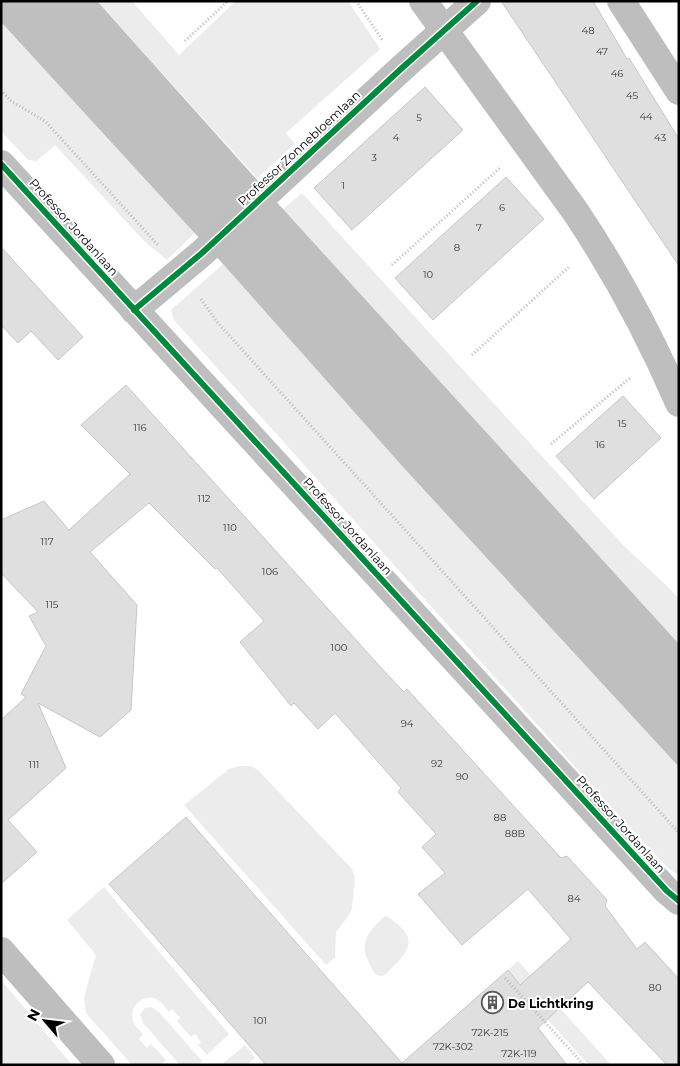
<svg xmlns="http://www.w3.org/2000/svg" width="680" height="1066" font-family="Montserrat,sans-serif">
<rect width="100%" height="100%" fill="#fff"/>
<path fill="#ececec" d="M97,1H132L179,55L236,1H348L380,49L286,133L295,144L257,178Z
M1,22L195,233L167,260L146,243L55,145L37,161L28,160L1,131Z
M302,193L622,544L668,587L679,599V644L283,209Z
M223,264L403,467L679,767V876L668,868L604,799L174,320L171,310Z
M239,766H251L258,770L352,869L355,877L352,908L349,915L336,932L335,958L326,965L184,805L229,769Z
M104,887L229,1034L207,1055L198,1045L201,1042L195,1034L191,1037L177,1021L180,1018L172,1009L169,1012C165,1007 160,1000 154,998C140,995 129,1009 133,1021C135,1026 140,1030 143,1034L139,1039L147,1048L151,1044L166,1060L162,1064L163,1065H132L86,1013L84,997L96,955L67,920Z
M385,916H387C393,921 404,928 407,935C414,950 395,964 386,974L382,976L376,975C358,948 362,937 385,916Z
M518,961L611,1065H589L505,973Z
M1,980L72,1065H1Z
M151,1007L159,1012L202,1061L198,1065H180L143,1023L140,1014L145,1008Z
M245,1045L255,1058L247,1065H221Z"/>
<path fill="#bfbfbf" d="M1,1H97L283,209L679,644V767L403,467L223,264L1,22Z"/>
<path fill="#dfdfdf" stroke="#c7c7c7" d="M501,1H593L627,59L629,58L679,139V266Z
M425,87L463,130L352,230L314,188Z
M506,177L544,219L433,320L395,278Z
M1,247L83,337L58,360L31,331L18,343L1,325Z
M126,385L384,671L404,692L407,689L561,858L567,856L607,900L605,906L637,949L645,942L679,979V1065H667L588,982L538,1028L567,1065H266L109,884L186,817L402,1063L508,970L520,985L571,939L528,889L462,945L418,894L445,873L422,847L436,834L398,792L401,788L335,713L318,729L294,703L291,706L240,642L264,621L217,568L215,569L149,503L90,552L137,605L131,710L100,737L38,703L66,768L8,820L37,852L1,884V720L26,697L21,694L46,646L29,616L38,612L1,573V520L44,501L69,530L130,474L81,425Z
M623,396L661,438L594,499L556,456Z"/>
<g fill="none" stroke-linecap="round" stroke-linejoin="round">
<path stroke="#b9b9b9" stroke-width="3" stroke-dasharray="1 2.5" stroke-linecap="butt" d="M356,1L383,41
M185,41L228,1
M1,90L11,101L45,121L158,245
M392,265L501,167
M201,299L217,322L679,833
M472,355L570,266
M551,444L631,377
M505,978L584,1065"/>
<path stroke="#bebebe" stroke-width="28" d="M423,1L575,211C616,272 650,336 679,403
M621,1L679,91
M1,164L667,891L679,901
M134,310L202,253L402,68L477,1
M1,951L101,1065"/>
<defs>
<path id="cycleway" d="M1,164L667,891L679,901
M134,310L202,253L402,68L477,1"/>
</defs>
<use href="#cycleway" stroke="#fff" stroke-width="9"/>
<use href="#cycleway" stroke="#00873e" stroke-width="6"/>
</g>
<defs>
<symbol id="building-ring" viewBox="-11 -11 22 22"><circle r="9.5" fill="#fff" stroke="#595959" stroke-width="1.5"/><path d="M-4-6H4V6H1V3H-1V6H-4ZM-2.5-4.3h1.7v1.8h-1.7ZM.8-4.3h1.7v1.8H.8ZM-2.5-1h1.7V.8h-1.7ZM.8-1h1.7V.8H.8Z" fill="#595959"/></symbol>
</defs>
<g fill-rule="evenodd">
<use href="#building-ring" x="480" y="990" width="25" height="25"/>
</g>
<g text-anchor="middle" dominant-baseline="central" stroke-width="4" stroke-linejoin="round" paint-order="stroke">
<g font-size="10" fill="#383838">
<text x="588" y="30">48</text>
<text x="602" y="51">47</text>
<text x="617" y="73">46</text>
<text x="632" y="95">45</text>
<text x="646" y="116">44</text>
<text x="419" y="117">5</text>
<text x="396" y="137">4</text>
<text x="660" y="137">43</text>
<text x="374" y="157">3</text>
<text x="343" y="185">1</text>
<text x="502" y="207">6</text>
<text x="479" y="227">7</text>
<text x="457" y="247">8</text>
<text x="428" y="274">10</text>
<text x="622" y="423">15</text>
<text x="140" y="427">116</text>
<text x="600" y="444">16</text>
<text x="204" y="498">112</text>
<text x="230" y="527">110</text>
<text x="47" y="541">117</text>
<text x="270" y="571">106</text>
<text x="52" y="604">115</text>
<text x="339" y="647">100</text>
<text x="407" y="723">94</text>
<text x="437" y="763">92</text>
<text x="34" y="764">111</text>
<text x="462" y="776">90</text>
<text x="500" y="817">88</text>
<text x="515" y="833">88B</text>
<text x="574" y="898">84</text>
<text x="655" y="987">80</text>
<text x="260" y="1020">101</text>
<text x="490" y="1032">72K-215</text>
<text x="453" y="1046">72K-302</text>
<text x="519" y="1053">72K-119</text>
</g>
<g font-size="12" fill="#000" stroke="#fff">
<text transform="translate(299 148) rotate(-43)">Professor Zonnebloemlaan</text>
<text transform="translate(74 227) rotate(48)">Professor Jordanlaan</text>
<text transform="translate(348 526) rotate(48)">Professor Jordanlaan</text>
<text transform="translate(621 824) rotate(48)">Professor Jordanlaan</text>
</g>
<g font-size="12" font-weight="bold" fill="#000" stroke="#fff" text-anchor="start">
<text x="508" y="1003">De Lichtkring</text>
</g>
</g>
<rect width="680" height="1066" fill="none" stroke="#000000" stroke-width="5"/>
<g transform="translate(45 1021) rotate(298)" stroke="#ffffff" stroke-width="4" paint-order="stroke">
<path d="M0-4L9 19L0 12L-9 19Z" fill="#000000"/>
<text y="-8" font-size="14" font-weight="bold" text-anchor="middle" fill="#000000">N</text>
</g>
</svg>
